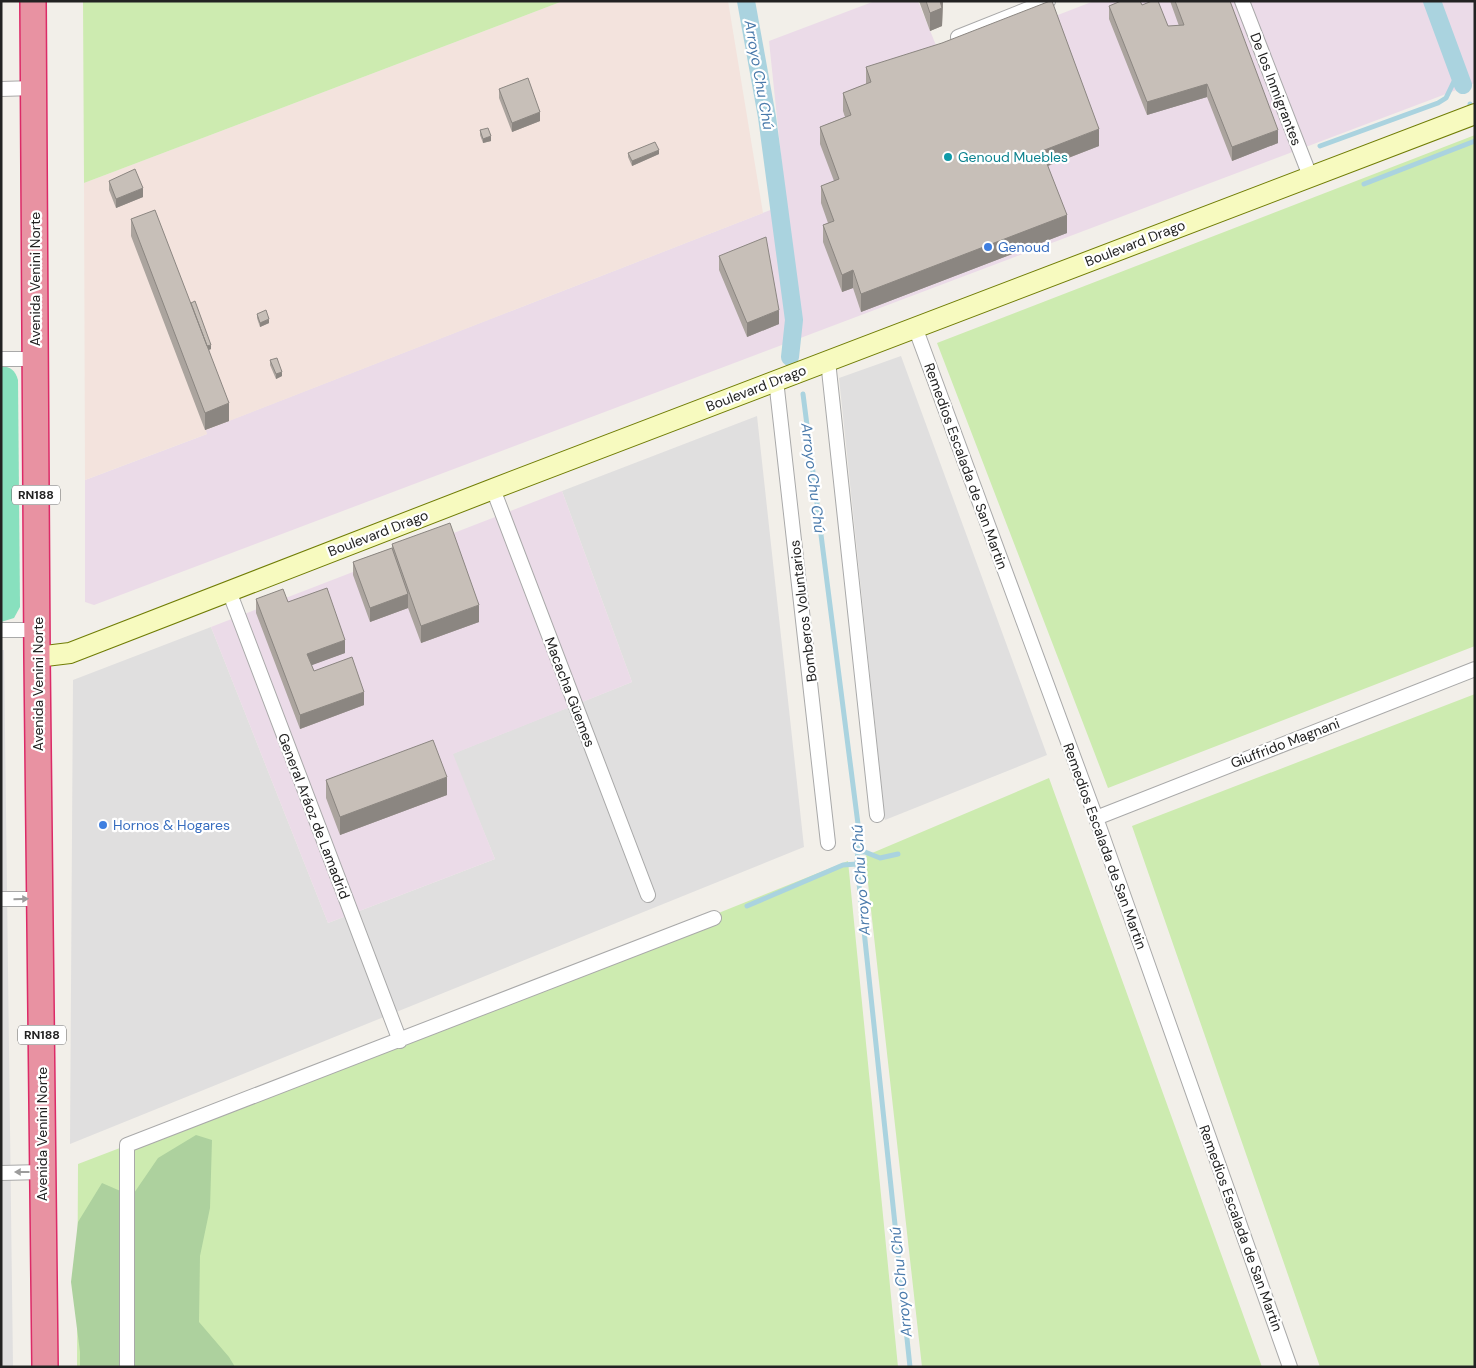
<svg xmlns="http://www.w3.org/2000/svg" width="1476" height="1368" font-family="'DM Sans',sans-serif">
<rect width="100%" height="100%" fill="#f2efe9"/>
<path fill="#e0dfdf" d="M901,356L1047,755L885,820L839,378Z
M757,416L804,847L70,1144L73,680L211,627L328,923L495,859L452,754L632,682L562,491Z
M1,650H4L13,1367H1Z"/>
<path fill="#ebdbe8" d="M875,1H918L942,60L1094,1H1475V83L94,605L85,602V480L207,434L205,430L786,204L769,41Z
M562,491L632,682L453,754L495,859L328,923L211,627Z"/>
<path fill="#f3e3dd" d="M563,1H728L763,213L206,430L207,434L85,480L84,183Z"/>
<path fill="#cdebb0" d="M83,1H563L84,183Z
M1475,135V646L1108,788L937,343Z
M1475,694V1367H1320L1132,826Z
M1049,778L1262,1367H922L865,856Z
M848,861L898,1367H77L78,1164L400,1041Z"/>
<path fill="#add19e" d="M196,1135L212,1140L210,1208L200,1256L199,1322L229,1357L235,1367H80V1352L71,1282L78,1222L102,1183L132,1196L158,1158Z"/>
<path fill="#88e0be" d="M1,366C11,367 15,370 18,380L20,607L14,618L1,622Z"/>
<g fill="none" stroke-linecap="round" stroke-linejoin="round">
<path stroke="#aad3df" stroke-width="5" d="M1470,104V105
M1320,146L1438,103L1446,98L1458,73
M1364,184L1475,141
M803,394L859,832L857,864L910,1367
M857,852H865L880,858L898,854
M747,906L843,865L857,864"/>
<path stroke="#aad3df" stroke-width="18" d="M746,1L767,117L794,320L790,357
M1432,1L1463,85"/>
<defs>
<path id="street" d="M1242,1L1310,176
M958,37L1048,1
M1,89L34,88
M915,327L1096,818L1290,1367
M1,359H35
M828,361L877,815
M776,380L828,843
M493,489L648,895
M229,591L400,1041
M1,630H37
M1096,818L1475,669
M1,899H40
M1,1173L43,1172
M127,1367V1145L714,918"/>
<path id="secondary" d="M37,657L70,653L493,489L1475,114"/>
<path id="highway" d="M33,1L37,657L45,1367"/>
</defs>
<use href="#street" stroke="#a9a9a9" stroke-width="16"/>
<use href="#secondary" stroke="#707d05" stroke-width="22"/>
<use href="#highway" stroke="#dc2a67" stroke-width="28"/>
<use href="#street" stroke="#fff" stroke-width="14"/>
<use href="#secondary" stroke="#f7fabf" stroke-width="20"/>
<use href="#highway" stroke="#e892a2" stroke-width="25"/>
</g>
<path fill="#aba49e" d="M919,1H943L942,26L930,31Z
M1170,1H1230L1278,143L1232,161L1207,97L1147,115L1109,19V6L1142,5L1168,26H1179Z
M866,67L1099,146L1048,166L1067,233L861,312L853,288L842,292L823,242V225L828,223L821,203V186L834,181L820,144V127L845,117L843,111V93L866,84Z
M499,89L540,121L512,132L499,98Z
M480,130L491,141L483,143L480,135Z
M628,153L659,154L632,166L628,157Z
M109,181L143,197L116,208L109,190Z
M131,219L211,349L209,350L229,421L205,430L131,236Z
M719,256L779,324L747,337L719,270Z
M257,314L269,323L260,327L257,318Z
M270,360L282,376L276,379L270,365Z
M392,544L479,622L421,643L408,608L370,622L353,575V562L392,548Z
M256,599L288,602L345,653L311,665L314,671L364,705L300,729L256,613Z
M326,780L447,795L340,835L326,798Z"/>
<path fill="#8b8681" d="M938,1H943L942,26L930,31V13Z
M1207,84V97L1147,115V102Z
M540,112V121L512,132V123Z
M1099,129V146L1042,168V151Z
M1278,130V143L1232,161V147Z
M491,136V141L483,143V139Z
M659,150V154L632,166V161Z
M143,188V197L116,208V199Z
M1067,215V233L861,312V294Z
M853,270V288L842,292V275Z
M779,310V324L747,337V323Z
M269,319V323L260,327V323Z
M211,345V349L203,352V348Z
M282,372V376L276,379V374Z
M229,403V421L205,430V413Z
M408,594V608L370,622V608Z
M479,605V622L421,643V626Z
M345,640V653L307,667V654Z
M364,692V705L300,729V715Z
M447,777V795L340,835V817Z"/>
<path fill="#c7bfb8" stroke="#8b8681" d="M926,1H940L942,8L930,13Z
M1050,1H1052L1099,129L1042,151L1067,215L861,294L853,270L842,275L823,225L834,221L821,186L839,179L820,127L851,115L843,93L871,82L866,67L942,43Z
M1121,1H1140L1142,5L1152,1H1158L1168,26L1184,25L1175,1H1230L1278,130L1232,147L1207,84L1147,102L1109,6Z
M528,78L540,112L512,123L499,89Z
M488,128L491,136L483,139L480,130Z
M655,142L659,150L632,161L628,153Z
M135,169L143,188L116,199L109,181Z
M155,210L229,403L205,413L131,219Z
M766,237L779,310L747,323L719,256Z
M195,301L211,345L207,346L191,303Z
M266,310L269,319L260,323L257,314Z
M277,358L282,372L276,374L270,360Z
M450,523L479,605L421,626L392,544Z
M392,548L408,594L370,608L353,562Z
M327,588L345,640L307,654L314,671L352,657L364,692L300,715L256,599L283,589L288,602Z
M433,740L447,777L340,817L326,780Z"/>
<defs><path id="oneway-solid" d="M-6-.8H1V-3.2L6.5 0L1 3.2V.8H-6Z" transform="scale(1.25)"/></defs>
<g fill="#9c9c9c">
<use href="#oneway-solid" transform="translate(21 899) rotate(-1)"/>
<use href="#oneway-solid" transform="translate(22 1172) rotate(180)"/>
</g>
<circle fill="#0f9aa8" stroke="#fff" stroke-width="2" cx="948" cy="157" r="5"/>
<g fill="#3f7fe0" stroke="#fff" stroke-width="2">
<circle cx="988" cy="247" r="5"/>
<circle cx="103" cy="825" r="5"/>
</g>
<g text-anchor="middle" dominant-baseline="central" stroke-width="4.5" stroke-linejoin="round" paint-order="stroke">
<g fill="#fff" stroke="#646464" stroke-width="1">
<rect x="12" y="485.5" width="48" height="19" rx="4"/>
<rect x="18" y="1025.5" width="48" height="19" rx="4"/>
</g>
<g font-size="12" font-weight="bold" fill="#222">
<text x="36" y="495">RN188</text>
<text x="42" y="1035">RN188</text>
</g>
<g font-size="14" fill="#222" stroke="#fff">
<text transform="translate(1276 89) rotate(69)">De los Inmigrantes</text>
<text transform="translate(1135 243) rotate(-21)">Boulevard Drago</text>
<text transform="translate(35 279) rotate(-90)">Avenida Venini Norte</text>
<text transform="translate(756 388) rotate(-21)">Boulevard Drago</text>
<text transform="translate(966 466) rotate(70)">Remedios Escalada de San Martin</text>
<text transform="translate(378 533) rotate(-21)">Boulevard Drago</text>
<text transform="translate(803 611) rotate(-97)">Bomberos Voluntarios</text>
<text transform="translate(38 684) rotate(-90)">Avenida Venini Norte</text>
<text transform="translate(570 692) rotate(69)">Macacha Güemes</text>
<text transform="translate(1285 743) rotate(-21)">Giuffrido Magnani</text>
<text transform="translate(314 816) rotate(69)">General Aráoz de Lamadrid</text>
<text transform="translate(1105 846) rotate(70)">Remedios Escalada de San Martin</text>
<text transform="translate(42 1134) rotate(-90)">Avenida Venini Norte</text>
<text transform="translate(1241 1228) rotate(70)">Remedios Escalada de San Martin</text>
</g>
<g font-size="14" fill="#0d838f" stroke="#fff" text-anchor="start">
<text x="958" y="157">Genoud Muebles</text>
</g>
<g font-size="14" fill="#366cbe" stroke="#fff" text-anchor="start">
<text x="998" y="247">Genoud</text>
<text x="113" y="825">Hornos &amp; Hogares</text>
</g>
<g font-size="15" font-style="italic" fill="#4a7aab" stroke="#fff">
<text transform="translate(759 75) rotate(80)">Arroyo Chu Chú</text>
<text transform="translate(813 478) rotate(83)">Arroyo Chu Chú</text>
<text transform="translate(861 880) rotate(-94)">Arroyo Chu Chú</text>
<text transform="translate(901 1282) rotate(-96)">Arroyo Chu Chú</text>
</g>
</g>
<rect width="1476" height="1368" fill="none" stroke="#222222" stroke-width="5"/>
</svg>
